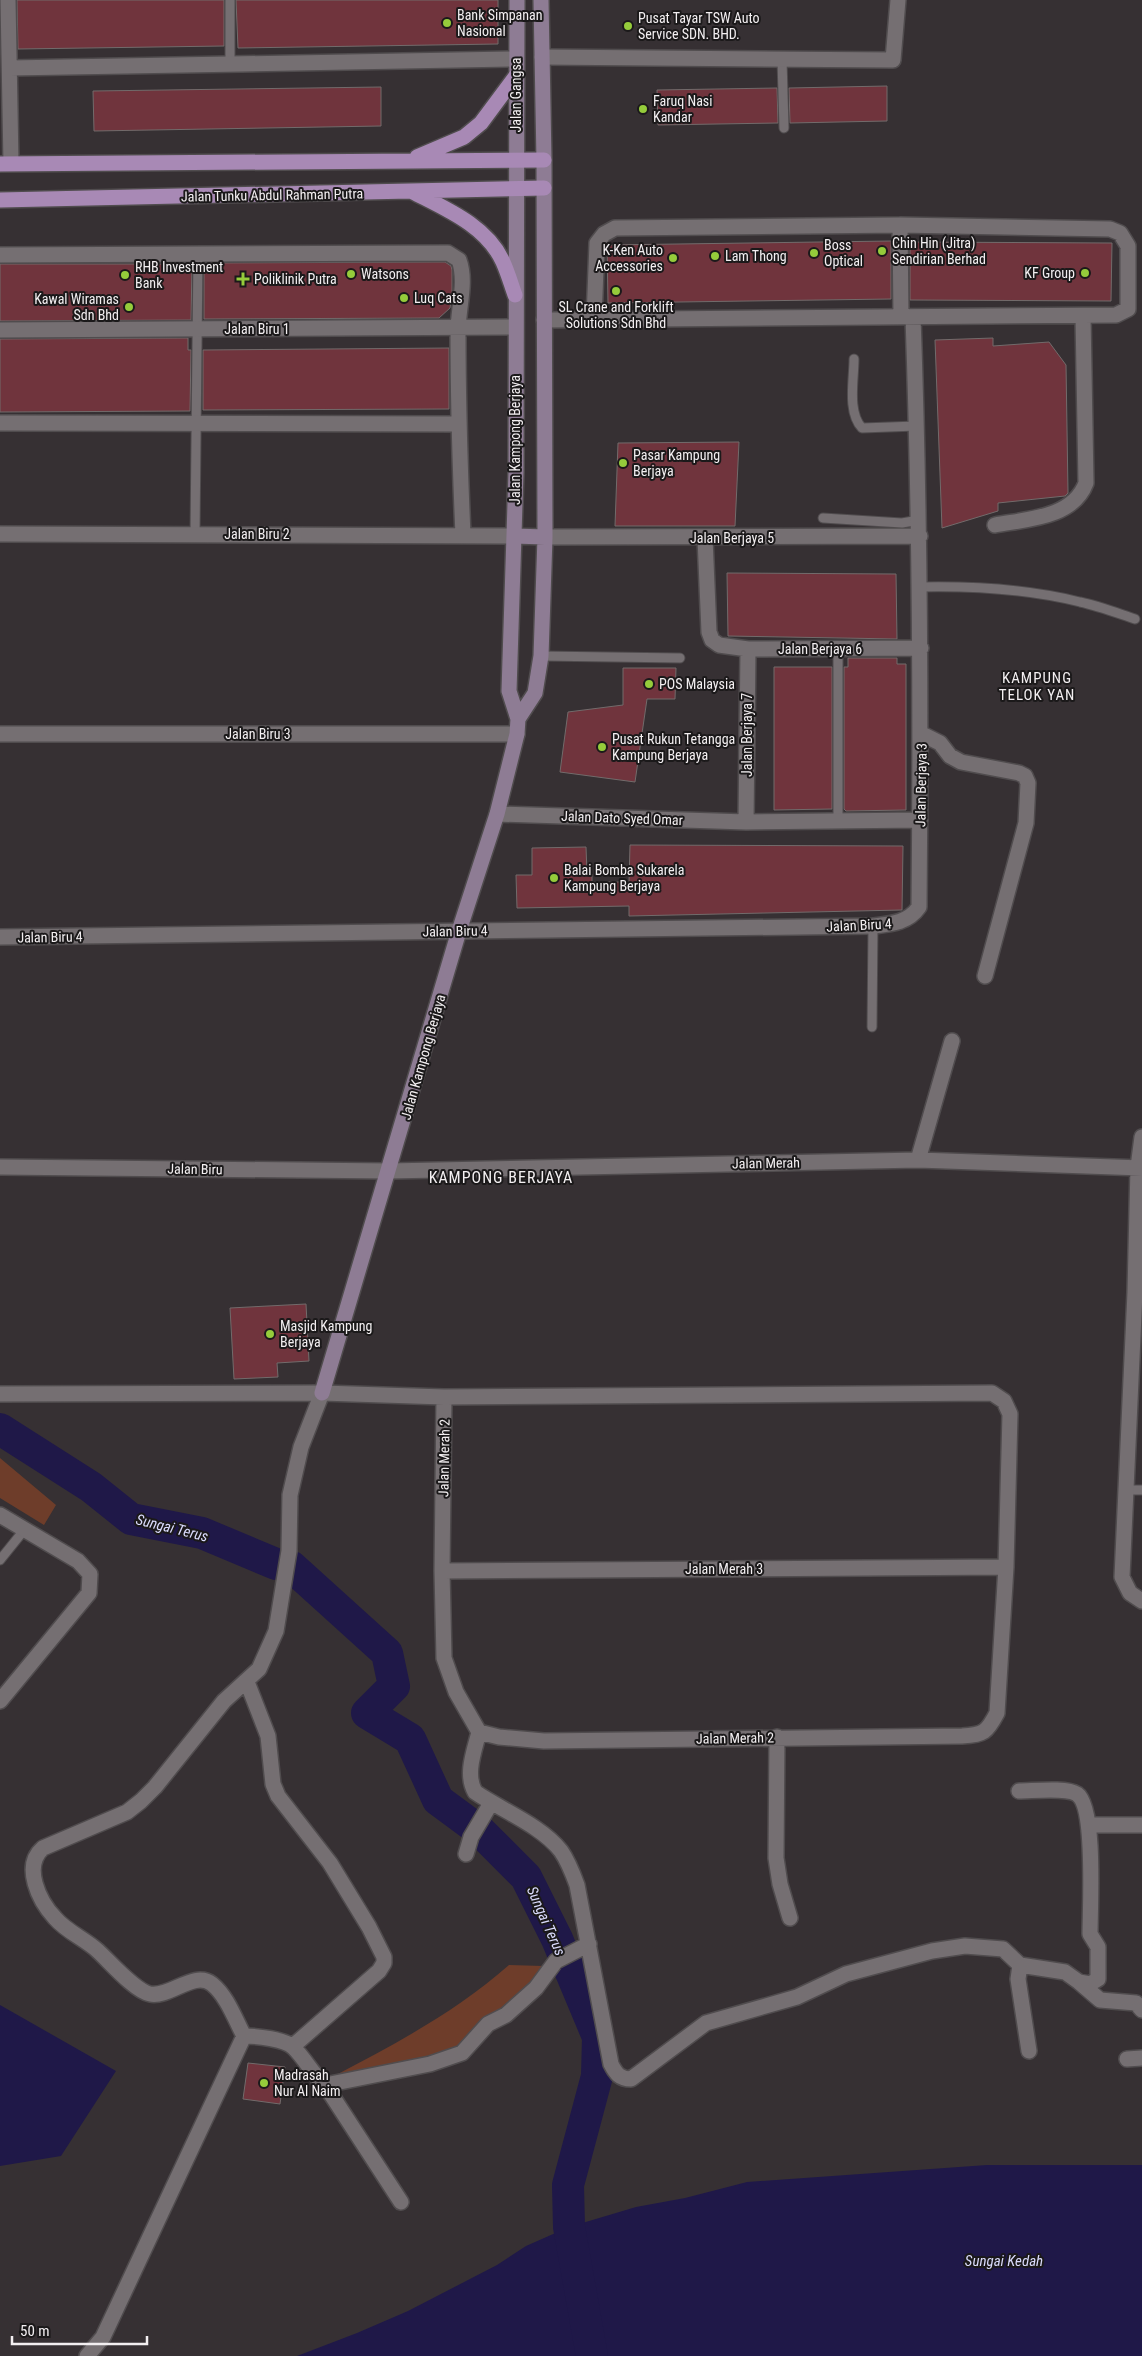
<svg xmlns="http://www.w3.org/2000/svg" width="1142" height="2356" font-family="'Roboto Condensed',sans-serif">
<rect width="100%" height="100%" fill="#363033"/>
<path fill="#6e3d2a" d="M0,1458L56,1505L44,1525L0,1498Z
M509,1965L543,1966L541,1978L460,2048L420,2061L336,2075C397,2043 457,2011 509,1965Z"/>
<path fill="#1f1848" d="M0,2005L116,2071L61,2156L0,2166Z
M987,2165H1142V2356H297L357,2333L408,2311L497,2265L526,2246L569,2227L636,2207L685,2198L747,2182Z"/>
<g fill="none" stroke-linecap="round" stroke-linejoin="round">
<path stroke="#1f1848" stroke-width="32" d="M0,1429L91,1487L131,1519L202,1533L276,1564
M292,1567L387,1653L394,1686L367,1713L410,1739L438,1800L480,1831L526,1877L557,1939L598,2037L597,2076L568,2185L569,2227L592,2356"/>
</g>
<path fill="#70343d" stroke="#726b6b" d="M17,0H224V46L18,49Z
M236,0H498V44L238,48Z
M887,86V121L790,123L789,88Z
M381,87V126L94,131L93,91Z
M777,88L778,123L658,125L657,90Z
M891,241V299L608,303L607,245Z
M910,242L1112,243L1111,301L910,300Z
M445,262L451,266L452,270V294L450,308L439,318L204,319V263Z
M0,264H192L191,320L0,321Z
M188,338V350H191L190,411L0,412V339Z
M993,338V346L1049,342L1066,365L1068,493L1065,496L998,503V511L942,528L935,340Z
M449,348V409L203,410V350Z
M739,442L735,526H615L618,443Z
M727,573L896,574L897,639L728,636Z
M848,658H897V664H906V810L846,811L844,809V667H848Z
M774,667H832V809L774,810Z
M623,668H676L675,699H647L635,782L560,772L568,712L623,705Z
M630,845L903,846L902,910L629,916V906L517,908L516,875H532V848L586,847L587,873L592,874V882H629Z
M306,1304L309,1361L277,1363L278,1377L234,1379L230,1308Z
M248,2063L285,2067L280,2104L243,2099Z"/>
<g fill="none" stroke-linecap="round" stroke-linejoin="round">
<defs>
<path id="lane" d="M230,0V63
M782,60L784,128
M854,359C854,380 847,412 862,428L917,426
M823,518L902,523L919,520
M195,534L198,254
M921,587C974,586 1028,589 1080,602C1099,606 1117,613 1135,619
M838,649V821
M541,656L680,658
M872,1027L873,926
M1125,1490H1142
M0,1560L25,1529"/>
<path id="street" d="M8,0L11,163
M542,57L893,60L898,0
M10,68L516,59
M900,225L901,317
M0,255L448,253L459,260C467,282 458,308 458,332C458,400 460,467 463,535
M544,320L1116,315L1128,309V246L1120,233L1110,229L900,225L615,228L604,234L597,243L594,319
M0,330L515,327
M0,423L458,424
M995,525C1027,519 1073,518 1086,483L1083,316
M0,534L514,536
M545,537L920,536
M705,538L709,632L712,640L719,645L748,649L921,648
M0,734H517
M922,734L940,743L950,756L961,762L1019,773L1025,776L1028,783L1026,823L985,976
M497,814L746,822L920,820
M746,822L748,649
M0,937L873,926C891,924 908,923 919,907C921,710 920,514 913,317
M1142,1137L1138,1167L1135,1292L1122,1577L1130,1593L1142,1601
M918,1160L952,1041
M0,1167L389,1171L918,1160L1142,1168
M0,1394L322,1393L444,1397L992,1393L1004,1401L1010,1414L1006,1567L997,1713C987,1732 984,1735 962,1736L544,1741L499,1737L479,1732L456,1692L444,1658L442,1571L444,1397
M0,1515L78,1561L90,1574L89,1593L0,1701
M442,1571L1006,1567
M247,1682L268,1736L273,1784L278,1796L330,1863L369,1927L384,1957V1963L379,1971L293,2046
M479,1732C474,1752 465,1774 475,1792C501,1810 542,1826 561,1851C568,1861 573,1874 577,1885L611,2064C616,2074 620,2079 631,2079L706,2023L797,1997L846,1974L932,1951L965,1946L1003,1949L1020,1965L1065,1972L1079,1982L1090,1984L1098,1979V1947L1090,1934C1090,1909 1096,1807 1077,1794C1066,1787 1033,1791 1019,1791
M777,1737L776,1858L780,1884L790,1918
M1090,1825H1142
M466,1854L471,1837L491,1803
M1020,1965L1018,1979L1029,2051
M1079,1982L1100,2000L1136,2003L1142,2010
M244,2036C235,2019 227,1996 212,1984C194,1970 170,1998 150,1994C135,1991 110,1962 98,1951C85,1939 67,1932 55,1918C39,1901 22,1866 43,1848L127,1812L141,1801L155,1787L224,1701L259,1669L276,1631L289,1551L290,1495L301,1447L322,1393
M244,2036C256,2036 286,2039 294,2048C306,2060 312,2074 325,2085L401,2202
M1127,2059L1142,2058
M325,2085L430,2064L462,2053L488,2024L506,2015L536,1988L556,1961L589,1944
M87,2356L103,2337L244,2036"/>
<path id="secondary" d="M514,536L545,537
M518,719L535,693L541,656L545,537L544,160L541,0
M322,1393L459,931L497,814L517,734L518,719L509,691L516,472L517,0"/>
<path id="primary" d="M417,157L464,137L481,123L516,76
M0,164L544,160
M413,192C446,209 487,226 503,262C508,273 511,284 515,295
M0,200L544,188"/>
</defs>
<use href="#lane" stroke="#504c4e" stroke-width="11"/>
<use href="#street" stroke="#504c4e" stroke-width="18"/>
<use href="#secondary" stroke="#504c4e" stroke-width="18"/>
<use href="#primary" stroke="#504c4e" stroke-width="18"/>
<use href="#lane" stroke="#756f72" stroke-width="9"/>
<use href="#street" stroke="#756f72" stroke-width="15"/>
<use href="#secondary" stroke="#8e7c94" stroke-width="15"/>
<use href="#primary" stroke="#a889b5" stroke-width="15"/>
</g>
<g fill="#95cc3b" stroke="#1b191a" stroke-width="2">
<circle cx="447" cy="23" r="5"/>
<circle cx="628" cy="26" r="5"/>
<circle cx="643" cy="109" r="5"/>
<circle cx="882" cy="251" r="5"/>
<circle cx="814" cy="253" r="5"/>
<circle cx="715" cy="256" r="5"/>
<circle cx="673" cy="258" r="5"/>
<circle cx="1085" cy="273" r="5"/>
<circle cx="351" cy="274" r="5"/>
<circle cx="125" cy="275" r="5"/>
<path d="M240.5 271.5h5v5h5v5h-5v5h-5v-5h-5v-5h5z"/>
<circle cx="616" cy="291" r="5"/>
<circle cx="404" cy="298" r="5"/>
<circle cx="129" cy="307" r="5"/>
<circle cx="623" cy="463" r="5"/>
<circle cx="649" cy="684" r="5"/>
<circle cx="602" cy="747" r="5"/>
<circle cx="554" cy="878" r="5"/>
<circle cx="270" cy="1334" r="5"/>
<circle cx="264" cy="2083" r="5"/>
</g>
<g text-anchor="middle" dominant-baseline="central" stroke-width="4" stroke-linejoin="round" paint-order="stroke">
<g font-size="14" fill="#f3eff1" stroke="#1b191a" text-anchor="start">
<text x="457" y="15">Bank Simpanan<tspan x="457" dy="16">Nasional</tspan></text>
<text x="638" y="18">Pusat Tayar TSW Auto<tspan x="638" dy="16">Service SDN. BHD.</tspan></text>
<text x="653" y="101">Faruq Nasi<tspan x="653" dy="16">Kandar</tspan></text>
<text x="892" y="243">Chin Hin (Jitra)<tspan x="892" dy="16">Sendirian Berhad</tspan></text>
<text x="824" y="245">Boss<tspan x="824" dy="16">Optical</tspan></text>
<text x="663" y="250" text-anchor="end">K-Ken Auto<tspan x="663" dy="16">Accessories</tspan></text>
<text x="725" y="256">Lam Thong</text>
<text x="135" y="267">RHB Investment<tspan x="135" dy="16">Bank</tspan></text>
<text x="1075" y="273" text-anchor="end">KF Group</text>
<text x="361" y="274">Watsons</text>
<text x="254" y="279">Poliklinik Putra</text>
<text x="414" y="298">Luq Cats</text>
<text x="119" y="299" text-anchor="end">Kawal Wiramas<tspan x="119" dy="16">Sdn Bhd</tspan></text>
<text x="616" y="307" text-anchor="middle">SL Crane and Forklift<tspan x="616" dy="16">Solutions Sdn Bhd</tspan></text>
<text x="633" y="455">Pasar Kampung<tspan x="633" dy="16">Berjaya</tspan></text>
<text x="659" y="684">POS Malaysia</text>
<text x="612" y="739">Pusat Rukun Tetangga<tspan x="612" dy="16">Kampung Berjaya</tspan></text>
<text x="564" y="870">Balai Bomba Sukarela<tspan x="564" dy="16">Kampung Berjaya</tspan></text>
<text x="280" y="1326">Masjid Kampung<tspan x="280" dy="16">Berjaya</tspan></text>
<text x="274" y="2075">Madrasah<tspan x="274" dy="16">Nur Al Naim</tspan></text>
</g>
<g font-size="14" fill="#f3eff1" stroke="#1b191a">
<text transform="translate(516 95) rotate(-90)">Jalan Gangsa</text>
<text transform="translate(272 195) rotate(-1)">Jalan Tunku Abdul Rahman Putra</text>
<text x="257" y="329">Jalan Biru 1</text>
<text transform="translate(515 440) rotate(-90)">Jalan Kampong Berjaya</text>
<text x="257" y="534">Jalan Biru 2</text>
<text x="732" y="538">Jalan Berjaya 5</text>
<text x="820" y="649">Jalan Berjaya 6</text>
<text x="258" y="734">Jalan Biru 3</text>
<text transform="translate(747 735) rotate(-90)">Jalan Berjaya 7</text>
<text transform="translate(921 785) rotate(-89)">Jalan Berjaya 3</text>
<text transform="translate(622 818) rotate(2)">Jalan Dato Syed Omar</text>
<text transform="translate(859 925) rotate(-3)">Jalan Biru 4</text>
<text transform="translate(455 931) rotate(-1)">Jalan Biru 4</text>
<text transform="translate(50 937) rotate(-1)">Jalan Biru 4</text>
<text transform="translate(423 1057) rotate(-74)">Jalan Kampong Berjaya</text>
<text transform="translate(766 1163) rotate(-1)">Jalan Merah</text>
<text transform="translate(195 1169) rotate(1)">Jalan Biru</text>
<text transform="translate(444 1458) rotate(-89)">Jalan Merah 2</text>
<text x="724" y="1569">Jalan Merah 3</text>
<text transform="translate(735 1738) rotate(-1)">Jalan Merah 2</text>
</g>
<g font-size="15" letter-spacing="1" fill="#f3eff1" stroke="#1b191a">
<text x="1037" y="678">KAMPUNG<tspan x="1037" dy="17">TELOK YAN</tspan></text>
</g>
<g font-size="15" font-style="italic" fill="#dadbfc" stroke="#1b191a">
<text transform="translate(172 1528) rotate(14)">Sungai Terus</text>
<text transform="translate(546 1921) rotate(66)">Sungai Terus</text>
<text x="1004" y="2261">Sungai Kedah</text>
</g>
<g font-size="16" letter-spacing="1" fill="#f3eff1" stroke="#1b191a">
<text x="501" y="1177">KAMPONG BERJAYA</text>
</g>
</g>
<path d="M12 2336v8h135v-8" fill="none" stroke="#f3eff1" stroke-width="2.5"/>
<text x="20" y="2336" font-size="15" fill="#f3eff1" stroke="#1b191a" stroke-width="4" paint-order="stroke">50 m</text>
</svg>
